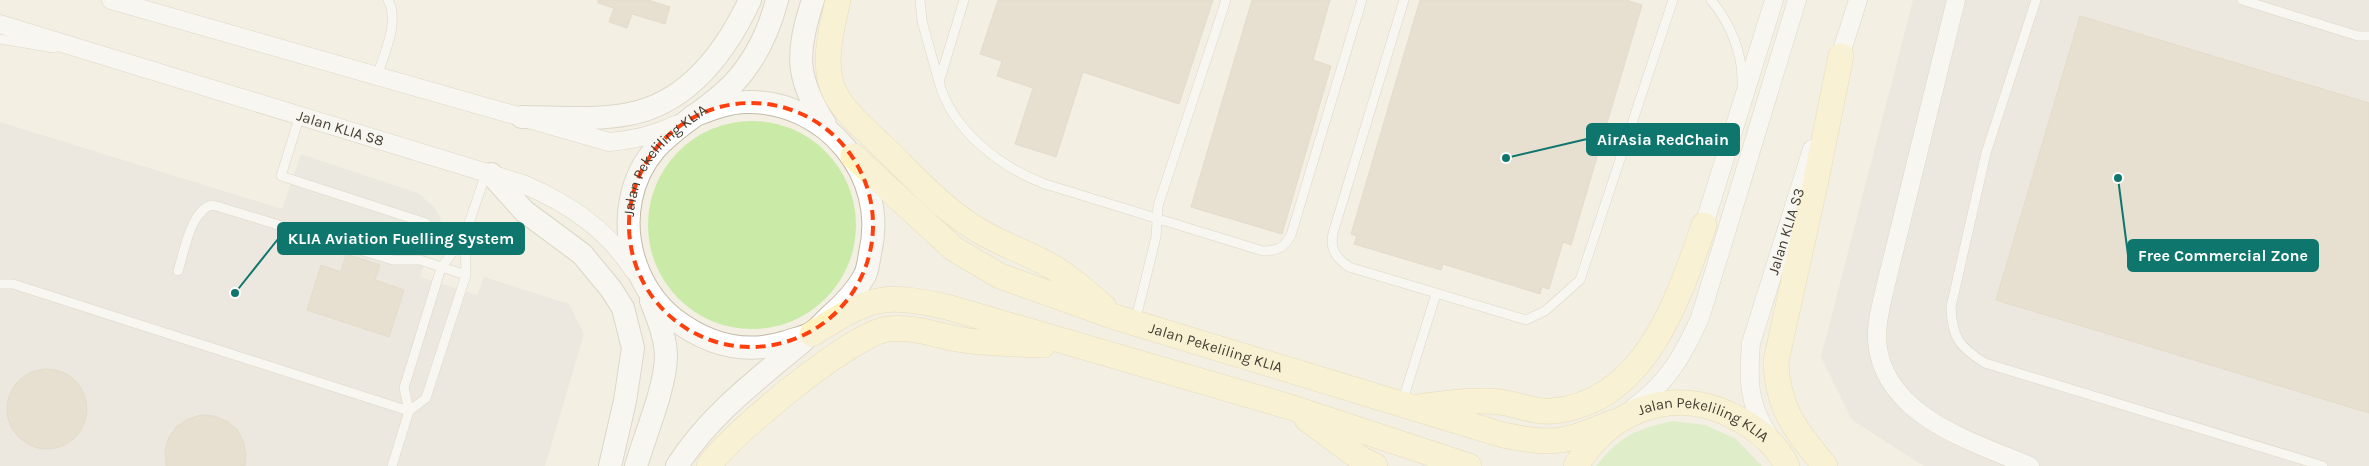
<svg xmlns="http://www.w3.org/2000/svg" width="2369" height="466" font-family="Karla,sans-serif">
<rect width="100%" height="100%" fill="#f3efe3"/>
<path fill="#e5e0d9" d="M1913,0H2369V466H1924L1852,420L1821,357Z
M0,122L428,254L420,277L477,295L484,277L569,304L584,334L545,466H0Z"/>
<path fill="#caeba8" d="M648 225a104 104 0 1 1 208 0a104 104 0 1 1-208 0Z
M1672,421L1705,425L1736,439L1762,466H1596C1620,436 1635,430 1672,421Z"/>
<path fill="#e3e1dc" d="M301,154L418,193L435,208L441,218L428,254L282,209Z"/>
<path fill="#d9cebb" stroke="#d1c4ab" d="M598,0H648L670,7L665,24L632,14L627,28L609,22L614,8L598,3Z
M998,0H1213L1179,104L1083,72L1056,157L1015,144L1033,88L997,76L1002,61L980,54Z
M1252,0H1330L1313,60L1331,66L1282,234L1191,207Z
M1420,0H1626L1642,5L1571,245L1563,242L1549,289L1542,287L1540,294L1443,264L1441,270L1354,244L1357,236L1351,234Z
M2080,16L2369,103V413L1996,300Z
M346,254L380,265L375,280L404,290L389,337L307,310L321,265L341,272Z
M7 409a40 40 0 1 1 80 0a40 40 0 1 1-80 0Z
M201,415L214,416L227,421L237,429L243,441L246,454L245,466H166L165,450L169,437L177,426L188,419Z"/>
<g fill="none" stroke-linecap="round" stroke-linejoin="round">
<defs>
<path id="service" d="M920,0L922,21L939,82
M964,0L939,82C952,130 1000,167 1045,184L1263,251C1277,251 1284,248 1291,235L1362,0
M1404,0L1333,233C1330,249 1335,257 1349,267L1526,320L1545,311L1580,280L1673,0
M1711,0C1730,23 1743,53 1742,83
M2036,0L1986,153L1951,307C1952,337 1959,347 1985,363L2323,466
M2242,0L2358,36H2369
M0,39L54,48
M378,74C384,53 400,22 388,0
M300,115L281,176L426,223
M178,271C184,253 191,208 213,205L393,260H420L466,275
M0,284H13L409,411
M1135,322L1156,237L1158,206L1226,0
M1402,403L1436,294
M409,411L426,398L466,275L465,235
M392,466L409,411L404,388L441,268L465,235L486,173"/>
<g id="minor">
<path d="M111,0L609,142C633,140 653,136 675,125"/>
<path d="M1956,0L1886,284C1882,302 1876,321 1877,340C1882,416 1973,442 2030,466"/>
<path id="s1" d="M0,24L523,184C568,203 607,229 634,271"/>
<path d="M1837,66L1858,0"/>
<path d="M1704,225L1774,0"/>
<path d="M1633,408C1668,382 1682,357 1700,318L1797,0"/>
<path id="s2" d="M1769,436C1748,404 1748,380 1751,343L1812,149"/>
</g>
<g id="tertiary">
<path d="M813,0C796,53 795,77 825,124"/>
<path id="s3" d="M693,116C709,110 728,102 746,102C825,100 889,175 870,253C869,260 868,268 865,275C856,292 843,305 829,317C824,322 818,329 812,333C805,337 794,339 786,342C745,355 708,345 674,319C639,291 622,243 631,199C644,136 692,125 732,85C754,62 769,31 777,0"/>
<path d="M522,117C557,117 594,121 629,114C688,103 726,51 750,0"/>
<path d="M491,174L524,211L582,254L611,289L623,308L633,348L625,401L610,466"/>
<path d="M636,466C645,435 665,389 666,357C666,338 658,319 651,301"/>
<path d="M677,466C709,415 758,379 803,341"/>
</g>
<g id="secondary">
<path d="M838,0C832,27 823,58 832,86C840,109 863,127 880,144C909,171 936,203 970,225C996,243 1020,249 1047,264C1068,275 1086,292 1104,307"/>
<path id="s4" d="M853,156L954,249L1000,276L1115,317L1503,435C1554,446 1566,442 1614,422"/>
<path d="M812,334C869,298 880,292 947,307L1290,407L1469,466"/>
<path d="M1424,406C1449,403 1474,399 1500,402C1517,404 1535,413 1552,411C1645,403 1678,300 1704,225"/>
<path d="M1307,419L1361,459L1375,466"/>
<path d="M709,466C729,435 853,333 888,329C913,326 938,336 963,340C989,344 1016,344 1043,345"/>
<path id="s5" d="M1576,466C1613,405 1680,384 1742,421C1760,431 1778,447 1787,466"/>
<path d="M1825,466C1796,431 1777,408 1776,361L1816,180L1841,56"/>
</g>
</defs>
<use href="#service" stroke="#c2baa8" stroke-width="10"/>
<use href="#minor" stroke="#c2baa8" stroke-width="19"/>
<use href="#tertiary" stroke="#c2baa8" stroke-width="24"/>
<use href="#secondary" stroke="#d7c78f" stroke-width="26"/>
<use href="#service" stroke="#fff" stroke-width="9"/>
<use href="#minor" stroke="#fff" stroke-width="18"/>
<use href="#tertiary" stroke="#fff" stroke-width="22"/>
<use href="#secondary" stroke="#fff3c1" stroke-width="25"/>
</g>
<path d="M0 0H2369V466H0ZM629 225a122 122 0 1 1 244 0a122 122 0 1 1-244 0Z" fill="#f3efe3" fill-opacity=".55" fill-rule="evenodd"/>
<path fill="none" stroke="#ff3f0e" stroke-width="4" stroke-dasharray="10 6" stroke-linejoin="round" d="M629 225a122 122 0 1 1 244 0a122 122 0 1 1-244 0Z"/>
<g text-anchor="middle" dominant-baseline="central" stroke-width="4" stroke-linejoin="round" paint-order="stroke">
<g font-size="15" fill="#453f33" stroke="#fff">
<text stroke="none"><textPath href="#s1" startOffset="356">Jalan KLIA S8</textPath></text>
<text stroke="none"><textPath href="#s3" startOffset="714">Jalan Pekeliling KLIA</textPath></text>
<text stroke="none"><textPath href="#s2" startOffset="214">Jalan KLIA S3</textPath></text>
<text stroke="none"><textPath href="#s4" startOffset="418">Jalan Pekeliling KLIA</textPath></text>
<text stroke="none"><textPath href="#s5" startOffset="154">Jalan Pekeliling KLIA</textPath></text>
</g>
</g>
<path fill="none" stroke="#0f766e" stroke-width="2" d="M1506 158L1587 139M235 293L278 239M2118 178L2128 255"/>
<g fill="#0f766e" stroke="#fff" stroke-width="2">
<circle cx="1506" cy="158" r="5"/>
<circle cx="235" cy="293" r="5"/>
<circle cx="2118" cy="178" r="5"/>
</g>
<g fill="#0f766e" stroke="#0f766e" stroke-width="2">
<rect x="1587" y="124" width="152" height="31" rx="5"/>
<rect x="278" y="223" width="246" height="31" rx="5"/>
<rect x="2128" y="240" width="190" height="31" rx="5"/>
</g>
<g font-size="16" text-anchor="middle" font-weight="bold" fill="#fff">
<text x="1663" y="145">AirAsia RedChain</text>
<text x="401" y="244">KLIA Aviation Fuelling System</text>
<text x="2223" y="261">Free Commercial Zone</text>
</g>
</svg>
